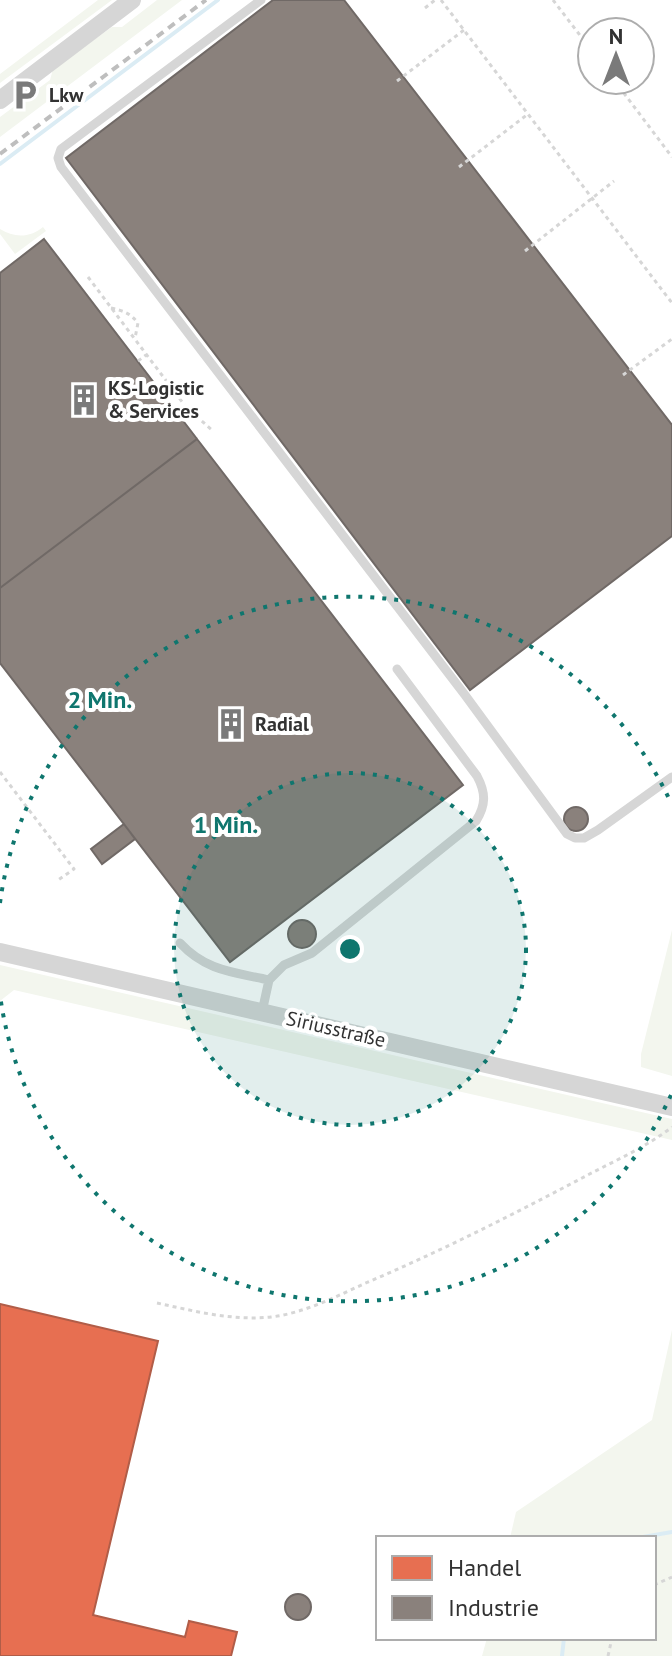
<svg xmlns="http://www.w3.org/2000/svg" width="672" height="1656" font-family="'PT Sans',sans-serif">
<rect width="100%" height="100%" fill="#fff"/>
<path fill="#f3f6ee" d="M98,0H112L0,83V74Z
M157,0H182L0,137V117L50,80L53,69L112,27H122Z
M43,227L46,231L15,254L0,234V229C14,238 30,238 43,227Z
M672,930V1076L641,1067V1054Z
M0,965L672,1119V1140L14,990L0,1001Z
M672,1330V1656H482L487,1638H654V1538H510L516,1512L652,1420Z"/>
<path fill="#e76f51" stroke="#b15d48" stroke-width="2" d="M0,1304L158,1341L93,1615L185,1637L189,1621L237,1632L231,1656H0Z"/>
<path fill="#8a817c" stroke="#706966" stroke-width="2" d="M273,0H344L672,425V536L470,690L66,158Z
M44,239L197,439L0,588V273Z
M197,439L463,785L230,962L0,663V588Z
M564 819a12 12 0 1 1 24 0a12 12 0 1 1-24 0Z
M124,824L135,839L102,864L91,849Z
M288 934a14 14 0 1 1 28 0a14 14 0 1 1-28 0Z
M285 1607a13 13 0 1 1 26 0a13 13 0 1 1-26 0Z"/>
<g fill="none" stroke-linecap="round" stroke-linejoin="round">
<path stroke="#dbecf4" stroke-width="4" d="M0,164L218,0
M637,1538L672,1532
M562,1656L564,1638"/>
<path stroke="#d6d6d6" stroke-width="3" stroke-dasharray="4 4" stroke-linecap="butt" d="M441,0L672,303
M553,0L592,51
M425,8L435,0
M614,80L672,157
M397,81L464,30
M459,167L528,114
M525,251L614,181
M88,277L186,407L213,431
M111,308C124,311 130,313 138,323L135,338
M138,361L146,355
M623,375L672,339
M0,772L74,869L58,880
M157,1303C194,1311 232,1321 271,1317C305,1313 337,1296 368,1282C441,1251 512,1215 582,1178C612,1162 645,1148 672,1127
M654,1585L672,1577
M608,1656L612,1638"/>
<path stroke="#d6d6d6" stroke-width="9" d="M261,0L61,149L58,158L61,167L465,695L567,834L575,838H584L598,830L672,777
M180,943C206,971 233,972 269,980
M262,1012L269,980L284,965L312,953L476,821C486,805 486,793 477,776L397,669"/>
<path stroke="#d6d6d6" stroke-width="18" d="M0,100L132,0
M0,952L672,1107"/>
<path stroke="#bebebe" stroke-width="4" stroke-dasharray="8 6" stroke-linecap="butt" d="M0,154L206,0"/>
</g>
<circle cx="350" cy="949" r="176" fill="#0f766e" fill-opacity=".12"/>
<g fill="none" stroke="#0f766e" stroke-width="4" stroke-dasharray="4 8">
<circle cx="350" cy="949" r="176"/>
<path d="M671 1095A353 353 0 0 1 0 995M0 903A353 353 0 0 1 671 803"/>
</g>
<defs>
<symbol id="parking-bare" viewBox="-9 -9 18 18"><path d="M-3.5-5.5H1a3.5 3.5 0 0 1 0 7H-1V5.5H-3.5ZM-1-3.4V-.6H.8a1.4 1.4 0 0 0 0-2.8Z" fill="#7a7a7a" stroke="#fff" stroke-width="2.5" paint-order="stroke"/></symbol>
<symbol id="building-bare" viewBox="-9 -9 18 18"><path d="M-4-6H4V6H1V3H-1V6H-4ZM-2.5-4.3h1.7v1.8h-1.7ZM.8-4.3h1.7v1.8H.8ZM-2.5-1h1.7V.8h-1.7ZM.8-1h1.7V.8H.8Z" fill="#7a7a7a" stroke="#fff" stroke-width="2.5" paint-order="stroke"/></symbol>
</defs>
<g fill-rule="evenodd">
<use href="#parking-bare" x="3" y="73" width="44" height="44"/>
<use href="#building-bare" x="62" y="378" width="44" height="44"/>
<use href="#building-bare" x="209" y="702" width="44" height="44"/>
</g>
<g text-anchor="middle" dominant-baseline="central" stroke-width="8" stroke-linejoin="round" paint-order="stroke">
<g font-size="20" font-weight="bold" fill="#323232" stroke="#fff" text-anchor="start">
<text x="49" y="95">Lkw</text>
<text x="108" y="388">KS-Logistic<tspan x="108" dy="23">&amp; Services</tspan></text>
<text x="255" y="724">Radial</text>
</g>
<g font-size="20" fill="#323232" stroke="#fff">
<text transform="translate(336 1029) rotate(13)">Siriusstraße</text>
</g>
</g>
<circle cx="350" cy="949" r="12" fill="#0f766e" stroke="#fff" stroke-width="4"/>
<g font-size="24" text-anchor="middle" font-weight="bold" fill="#0f766e" stroke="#fff" stroke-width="8" stroke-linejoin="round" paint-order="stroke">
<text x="100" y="708">2 Min.</text>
<text x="226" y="833">1 Min.</text>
</g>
<rect x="376" y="1536" width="280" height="104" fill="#ffffff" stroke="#adadad" stroke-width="2"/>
<rect x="392" y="1556" width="40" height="24" fill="#e76f51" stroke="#adadad" stroke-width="2"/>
<text x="448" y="1576" font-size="24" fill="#323232">Handel</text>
<rect x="392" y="1596" width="40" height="24" fill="#8a817c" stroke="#adadad" stroke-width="2"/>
<text x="448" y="1616" font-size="24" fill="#323232">Industrie</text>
<g transform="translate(616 56)"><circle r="38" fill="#ffffff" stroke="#adadad" stroke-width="2"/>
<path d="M0-6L14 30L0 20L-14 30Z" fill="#7a7a7a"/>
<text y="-12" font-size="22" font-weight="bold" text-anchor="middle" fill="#323232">N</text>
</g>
</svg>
